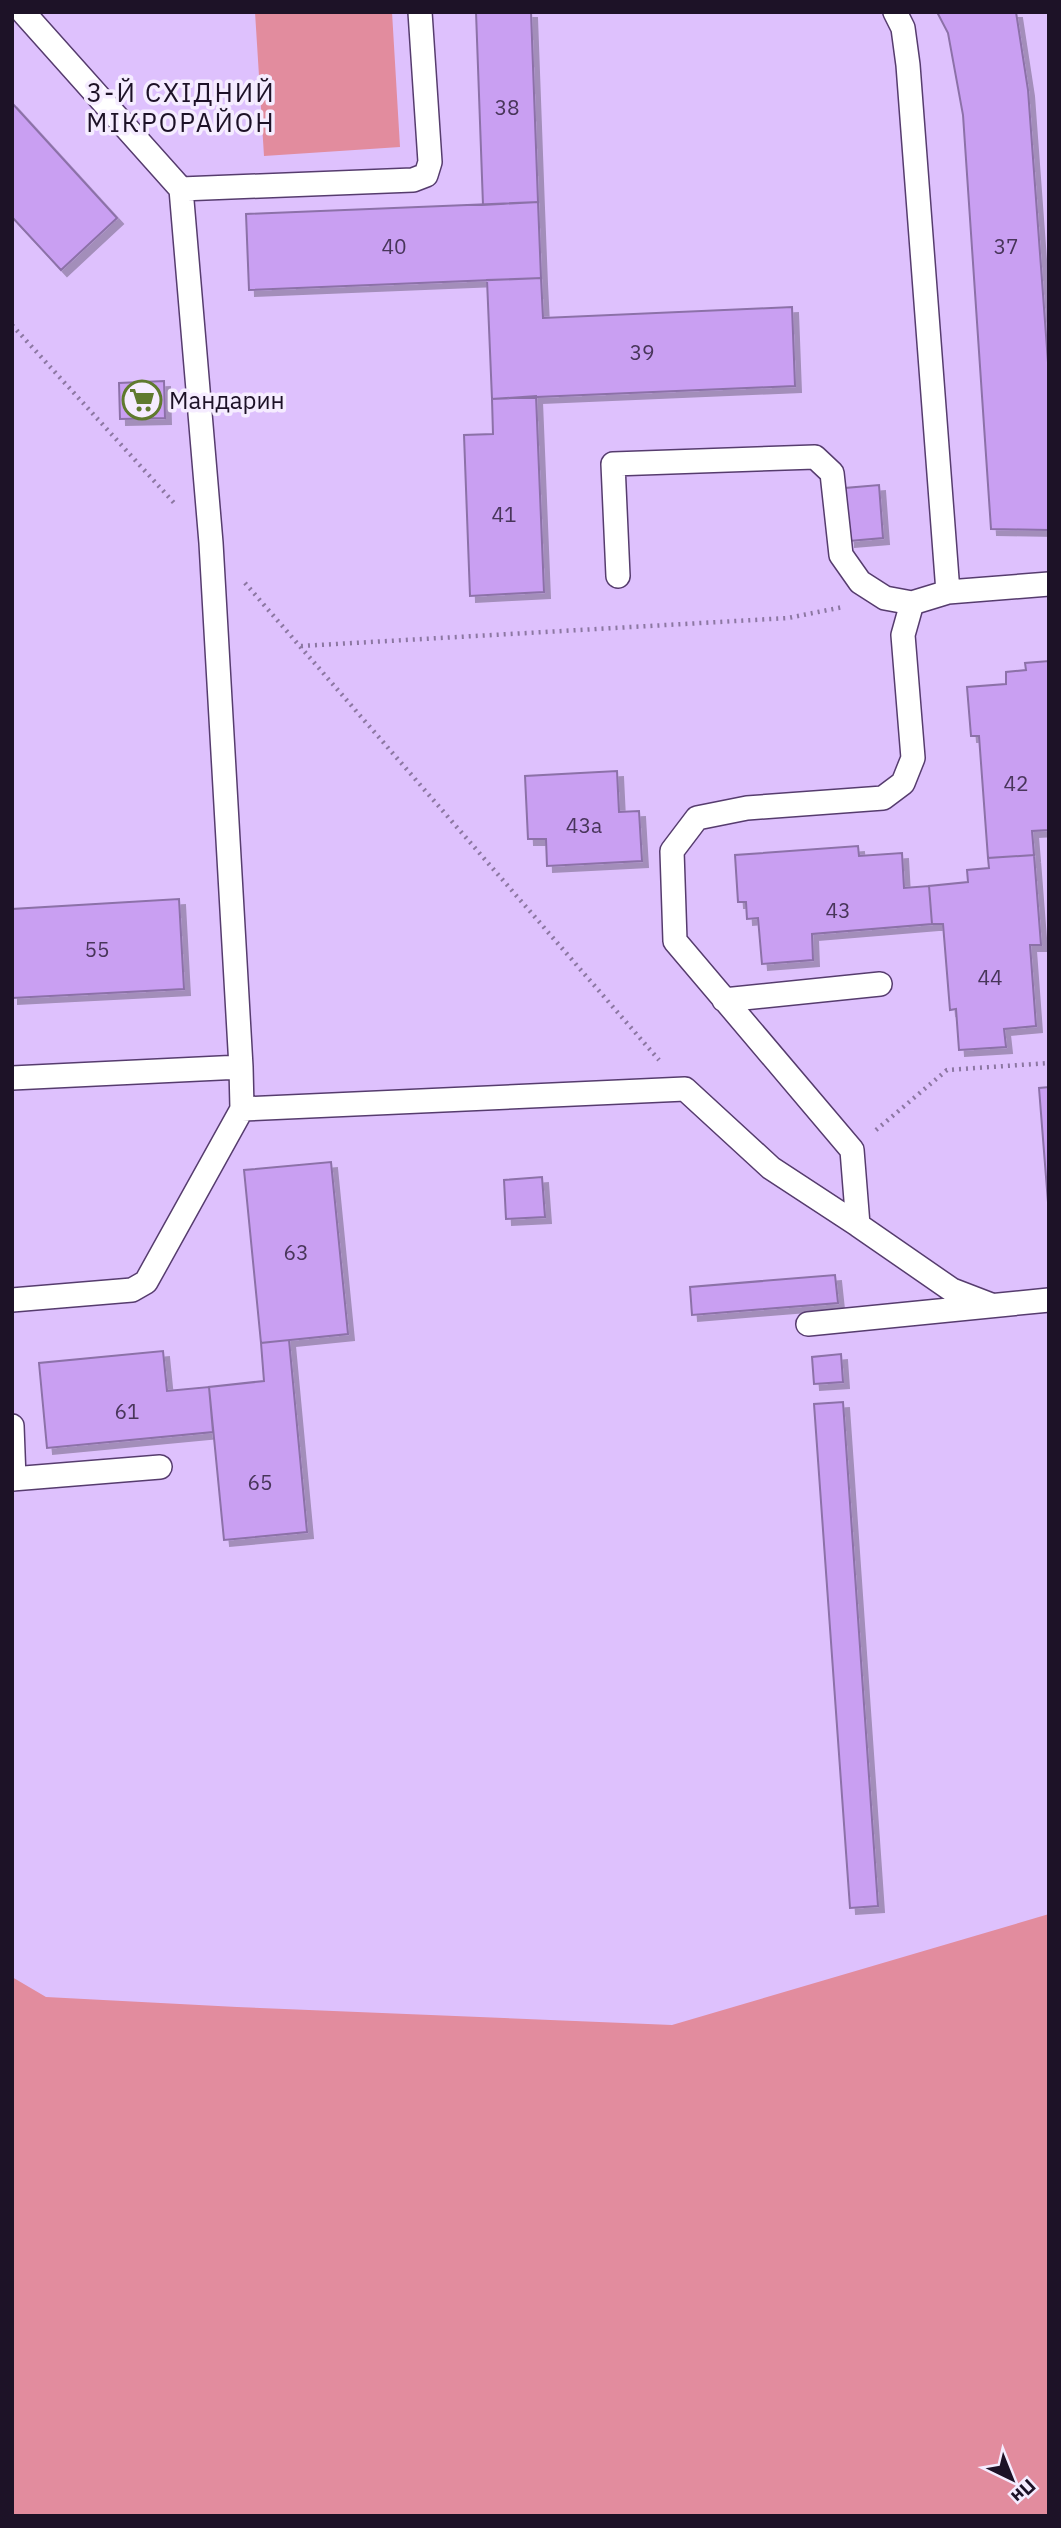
<svg xmlns="http://www.w3.org/2000/svg" width="1061" height="2528" font-family="'IBM Plex Sans',sans-serif">
<defs>
<filter id="shadow"><feDropShadow dx="6" dy="6" stdDeviation="0" flood-color="#0004"/></filter>
</defs>
<rect width="100%" height="100%" fill="#dec1fd"/>
<path fill="#e28c9e" d="M255,12H392L400,147L264,156Z
M1049,1914V2516H12V1977L46,1997L237,2007L672,2025Z"/>
<path fill="#c99ff2" stroke="#8c71a8" stroke-width="2" filter="url(#shadow)" d="M476,12H531L538,202L483,205Z
M937,12H1016L1028,90L1049,376V530L991,529L963,115L948,33Z
M12,103L117,218L61,270L12,217Z
M538,202L541,278L249,290L246,214Z
M541,278L543,318L792,307L795,386L492,399L487,280Z
M164,381L165,418L120,419L119,383Z
M536,396L544,592L470,596L464,435L493,434L492,399Z
M879,485L883,538L849,541L845,488Z
M1049,661V830L1032,831L1034,855L988,858L979,736H971L967,687L1006,684V672L1026,670L1025,663Z
M617,771L619,812L639,811L642,861L547,866L546,839H528L525,776Z
M858,846L859,856L902,853L904,888L929,886L932,924L812,934L813,960L762,964L758,918L747,919L746,902H738L735,855Z
M1034,855L1041,945H1030L1036,1026L1004,1029L1006,1047L959,1050L956,1009L950,1010L943,924H932L929,886L968,882L967,870L989,868L988,858Z
M179,899L184,989L12,998V909Z
M1049,1087V1215L1039,1088Z
M331,1162L348,1334L261,1343L244,1170Z
M542,1177L545,1217L506,1219L504,1180Z
M835,1275L838,1303L692,1315L690,1287Z
M289,1340L307,1532L224,1540L209,1387L264,1381L261,1343Z
M163,1351L167,1391L209,1387L213,1432L47,1448L39,1363Z
M841,1354L843,1382L814,1384L812,1357Z
M843,1402L878,1906L850,1908L814,1404Z"/>
<g fill="none" stroke-linecap="round" stroke-linejoin="round">
<defs>
<path id="service" d="M23,12L181,189L413,180L426,175L430,162L420,12
M895,12L903,28L908,65L948,592
M181,189L211,543L241,1067
M618,576L613,464L815,457L832,473L841,555L860,582L885,598L912,603
M724,1000L880,984
M12,1078L241,1067L242,1109L685,1089L771,1168L858,1225L952,1290L991,1305
M858,1225L852,1150L675,941L672,851L697,818L747,808L883,798L903,783L913,758L903,635L912,603L948,592L1049,584
M12,1300L132,1290L146,1282L242,1109
M808,1324L1049,1300
M12,1426L14,1479
M12,1479L160,1467"/>
</defs>
<use href="#service" stroke="#563c6e" stroke-width="26"/>
<path stroke="#8c77a2" stroke-width="4.5" stroke-dasharray="2 5" stroke-linecap="butt" d="M12,325L176,505
M245,583L659,1060
M301,646L788,618L843,607
M876,1130L947,1070L1049,1063"/>
<use href="#service" stroke="#fff" stroke-width="23"/>
</g>
<defs>
<symbol id="supermarket-ring" viewBox="-11 -11 22 22"><circle r="9.5" fill="#f5ecff" stroke="#5f7a2e" stroke-width="1.5"/><path d="M-6-5.5h2.5l.6 2H6L4.5 2H-2.5L-4.4-4H-6ZM-1.5 3.2a1.3 1.3 0 1 0 .1 0ZM3 3.2a1.3 1.3 0 1 0 .1 0Z" fill="#5f7a2e"/></symbol>
</defs>
<g fill-rule="evenodd">
<use href="#supermarket-ring" x="120" y="378" width="44" height="44"/>
</g>
<g text-anchor="middle" dominant-baseline="central" stroke-width="7" stroke-linejoin="round" paint-order="stroke">
<g font-size="21" fill="#48355a">
<text x="507" y="107">38</text>
<text x="394" y="246">40</text>
<text x="1006" y="246">37</text>
<text x="642" y="352">39</text>
<text x="504" y="514">41</text>
<text x="1016" y="783">42</text>
<text x="584" y="825">43а</text>
<text x="838" y="910">43</text>
<text x="97" y="949">55</text>
<text x="990" y="977">44</text>
<text x="296" y="1252">63</text>
<text x="127" y="1411">61</text>
<text x="260" y="1482">65</text>
</g>
<g font-size="24" fill="#1d1227" stroke="#f5ecff" text-anchor="start">
<text x="169" y="400">Мандарин</text>
</g>
<g font-size="26" letter-spacing="2" fill="#1d1227" stroke="#f5ecff">
<text x="181" y="92">3-Й СХІДНИЙ<tspan x="181" dy="30">МІКРОРАЙОН</tspan></text>
</g>
</g>
<rect width="1061" height="2528" fill="none" stroke="#1d1227" stroke-width="28"/>
<g transform="translate(1012 2479) rotate(137)" stroke="#f5ecff" stroke-width="5" paint-order="stroke">
<path d="M0-5L12 26L0 18L-12 26Z" fill="#1d1227"/>
<text y="-10" font-size="19" font-weight="bold" text-anchor="middle" fill="#1d1227">Пн</text>
</g>
</svg>
